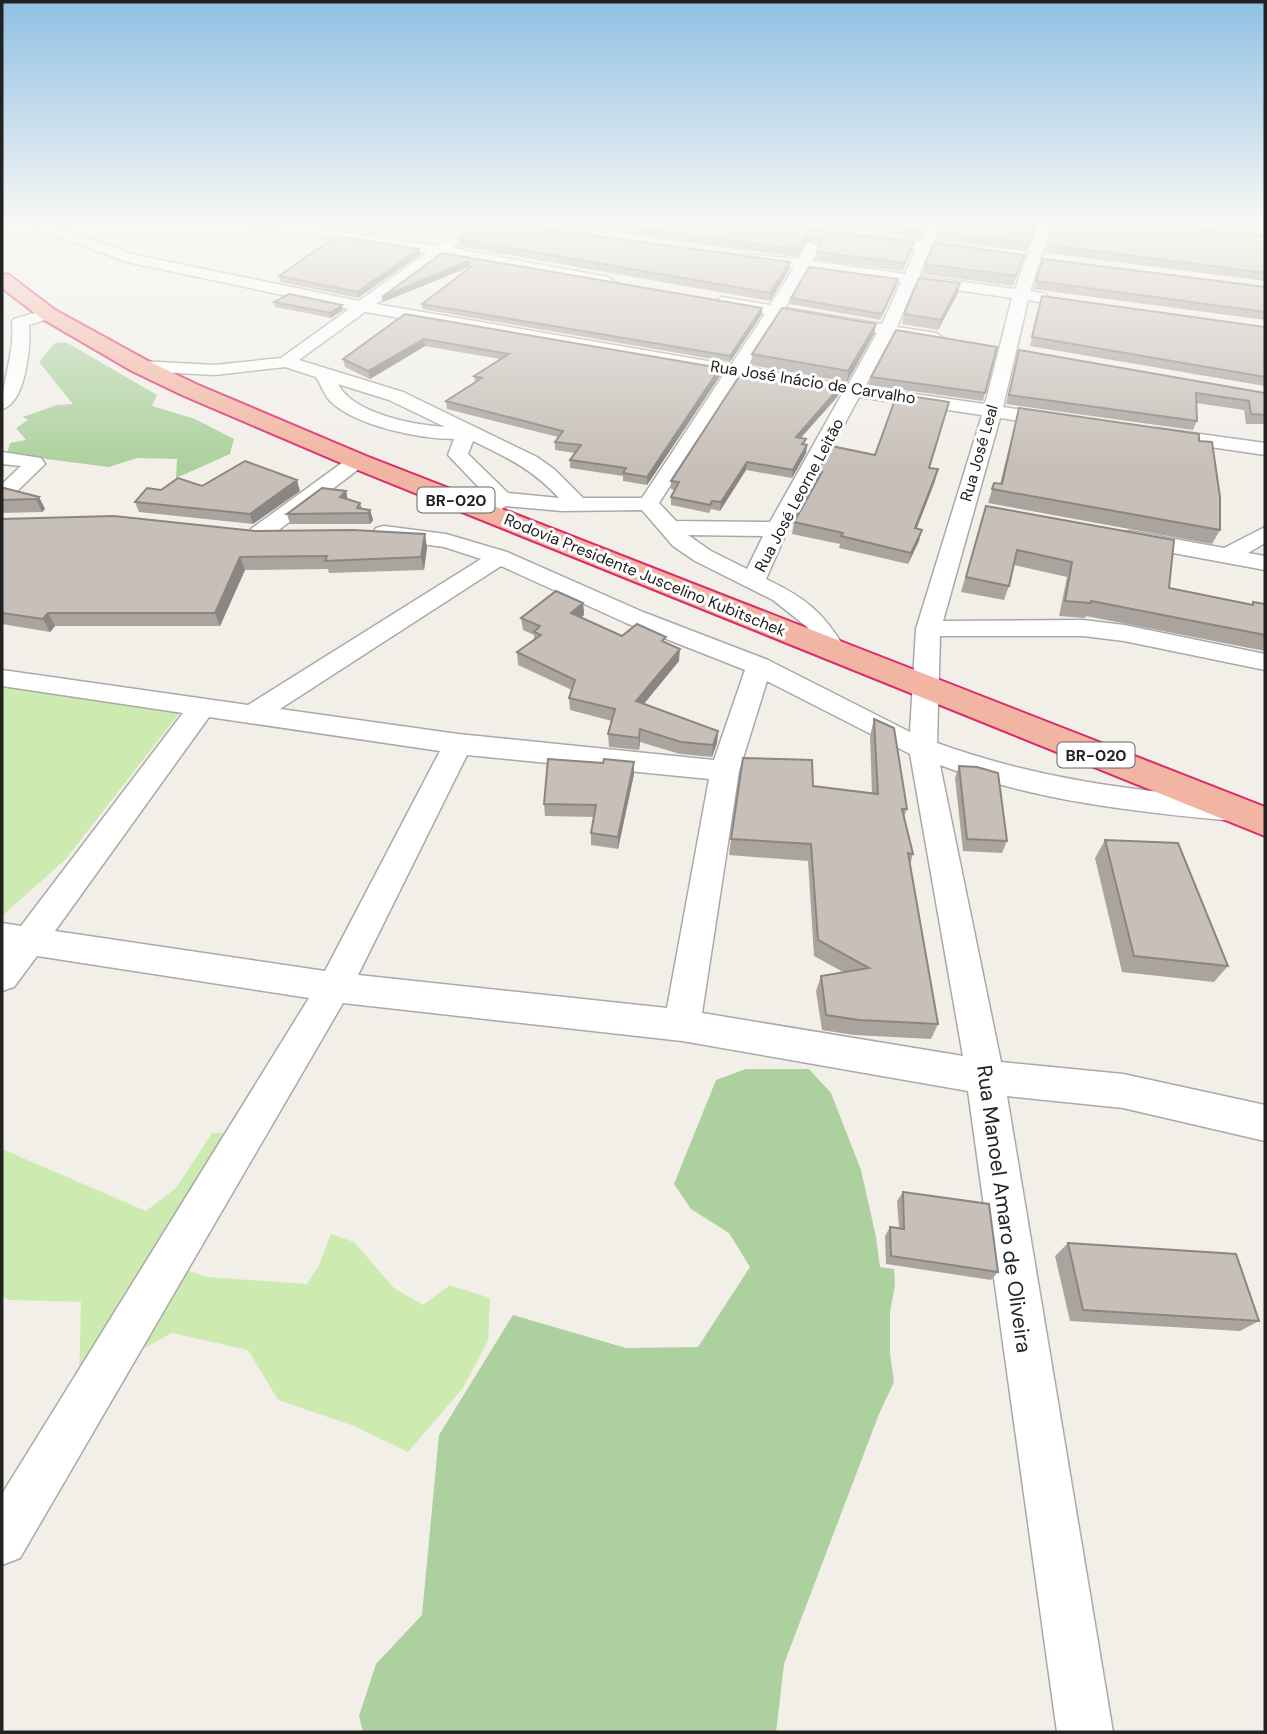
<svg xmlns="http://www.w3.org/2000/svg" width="1267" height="1734" font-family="'DM Sans',sans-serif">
<rect width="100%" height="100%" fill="#f2efe9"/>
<path fill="#cdebb0" d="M259,222H463L434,246Z
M16,682L181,711L65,860L3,915L2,684Z
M212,1133H236L164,1253L189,1271L207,1277L307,1284L319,1265L331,1234L354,1242L394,1288L423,1305L450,1285L490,1298L488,1341L463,1388L408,1452L354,1426L278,1400L248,1350L172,1333L79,1384L81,1302L8,1300L2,1296V1149L146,1211L176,1188Z"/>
<path fill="#add19e" d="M66,342L157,395L152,406L195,419L234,439L230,454L176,478L177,459L137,458L109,467L7,454L10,443L26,440L16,428L28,420L23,417L57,405L73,404L39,362L55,343Z
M746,1069H809L831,1093L861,1170L876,1237L880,1267L894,1269L895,1285L890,1312V1353L894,1382L879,1414L784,1664L776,1732H363L359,1716L376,1664L422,1615L439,1435L513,1315L626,1348L698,1347L750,1267L729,1233L691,1209L674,1184L716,1080Z"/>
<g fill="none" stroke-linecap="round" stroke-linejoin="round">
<defs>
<path id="minor" d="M20,222H40L136,255L359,301L427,253L246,226L239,222H273L437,246L470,222H486L452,248L608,277L616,282L608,287L442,255L376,304L731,365L765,314L722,307L714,302L722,297L770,305L794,268L743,260L741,257L743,254L798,259L818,222H832L812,261L905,274L916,249L866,242V236L920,241L928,222H942L933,242L976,248L983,252L976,256L930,251L919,276L1015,289L1039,222H1053L1030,291L1046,294L1048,297L1040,302L1028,300L1003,407L1059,415L1069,421L1059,427L1000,418L943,621L1083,620L1124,625L1265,654V670L1124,641L1083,636H940L937,743C1033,778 1133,791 1234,799L1245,802L1249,810L1245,818L1234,821C1135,812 1034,801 940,765L1001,1062L1123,1074L1265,1105V1141L1123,1108L1007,1096L1113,1732H1057L968,1091L682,1041L343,1003L20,1558L2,1565V1494L309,998L37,956L14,987L2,991V923L21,926L183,713L2,686V670L248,705L481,559L444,547L376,538L373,533L376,528L384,526L446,534L507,552L643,612L768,660L910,732L916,629L982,415L859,397L788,529L766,579C806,598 823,612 846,650L842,656L833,658L824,656L807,627L773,600L695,561L673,546L642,510L562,511L506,506L491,516H475L472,511L489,498L448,455L454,439C420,439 355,426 330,401C324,394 321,385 316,377L285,367L215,375L140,371L131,366L140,361L215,365L281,358L349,309L127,262ZM807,270L901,282L882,324L785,308ZM915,284L1012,298L985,404L865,387L893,336L936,343L944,338L936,333L897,327ZM365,312L724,374L642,498H583L554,469L537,457L403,392L299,360ZM779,316L877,333L848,385L747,367ZM740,377L842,394L770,522L676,521L659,503ZM338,384L389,400L445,427C414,425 353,414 338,384ZM473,441C508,458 532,469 559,498L508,493L468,454ZM688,535L763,536L747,569L711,551ZM501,566L626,623L745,670L714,760L458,734L280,709ZM767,681L910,754L963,1056L702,1013L739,771ZM209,717L440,751L325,971L55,931ZM467,755L709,779L667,1008L358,975Z
M48,309L56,314L54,317L29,325C31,345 26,403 2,409C2,379 15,353 12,322L14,319Z
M1156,428L1265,443V455L1149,438L1146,434Z
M2,452L41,458L45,464L9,499L2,501V484L21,466L2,464Z
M357,455L364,457L367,461L364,465L267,539H251L248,534L251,529L350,457Z
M1265,527V543L1248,553L1265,556V570L1130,545L1122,543L1119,538L1122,533L1130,531L1224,548Z"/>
<path id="trunk" d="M2,274L9,275L55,310L148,361L198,385L366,456L1265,807V836L348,466L182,395L132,371L41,318L2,288Z"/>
</defs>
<use href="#minor" stroke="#a9a9a9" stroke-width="3"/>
<use href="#trunk" stroke="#dc2a67" stroke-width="4"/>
<use href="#minor" fill="#fff" fill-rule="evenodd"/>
<use href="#trunk" fill="#f2b4a3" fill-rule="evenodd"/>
</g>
<path fill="#aba49e" d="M57,222H84L71,227Z
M536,222H748L914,242L912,250L902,271L816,260L819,247L810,242L804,245L797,257Z
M794,222H925L918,237Z
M1037,222L1026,251L937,240L938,232Z
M1055,222H1136L1265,236V281L1046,253Z
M1183,222H1265V231Z
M458,239L789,270L770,301L458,246Z
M419,249L420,255L358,298L280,282L279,276Z
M442,253L762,314L730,362L422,309V304L470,269L469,267L383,302L382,297Z
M1024,255L1013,286L923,274L925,264Z
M1043,259L1265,287V320L1033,289Z
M960,283L958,293L938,330L902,324L904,314Z
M897,285L880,320L790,304L791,298Z
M1042,296L1265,327V386L1030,346Z
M274,302L342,305L343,310L331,318L275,307Z
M405,314L720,376L647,485L623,481V476L570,468V460L575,453L555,450V442L558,437L447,409L446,401L475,383L474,376L500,359L425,346L370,379L345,367L343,359Z
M876,324L874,334L847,382L751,365L752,354Z
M1019,350L1265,393V424H1246L1244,410L1196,403L1197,421L1193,430L1006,404Z
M871,377L985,393L983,401L869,385Z
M838,396L801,438L806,439L805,444L807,445L806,453L792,478L746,470L720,511L711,509L709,513L671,505V497L675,490L671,489V481Z
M1019,408L1199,441L1220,530L1212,544L988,503L994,483L1000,484Z
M930,468L935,481L917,528L919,541L908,564L839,548L840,544L792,534L794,522L816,482L818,471Z
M202,486L300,491L253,524L139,512L135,502L161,490Z
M2,489L39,497L45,509L42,512L2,513Z
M346,491L348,500L360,503L362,508L370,510L373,520L370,524H290L287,514Z
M986,506L1169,588L1251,605L1253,602L1265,604V651L1086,616L1085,618L1059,616L1067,577L1014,565L1009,586L1004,600L961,592Z
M2,519L255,531L427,547L424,570L329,573L328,569L245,570L220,626H55L50,632L2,624Z
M583,603L584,615L581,618L622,636L666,643L679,661L644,704L718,731L717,743L712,757L680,754L640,742L639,750L609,747L608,734L612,721L570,710L569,698L572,690L518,665L517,652L534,639V635L523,630L521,618Z
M874,719L907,809L904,817L913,854L910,865L938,1024L931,1039L854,1035L822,1030L816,991L821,976L843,972L814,956L808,861L729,855L731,839L813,786L872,794L870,736Z
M959,766L1007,841L1002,853L963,851L955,778Z
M634,774L618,849L591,845V833L594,817L545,816L544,804Z
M1105,840L1228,966L1214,982L1122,972L1095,858Z
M903,1192L998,1272L991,1280L886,1264L885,1236L890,1227L899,1228L897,1201Z
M1068,1243L1259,1321L1240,1331L1070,1321L1055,1256Z"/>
<path fill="#8b8681" d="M69,222H84L71,227Z
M923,222H925L918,237L920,230Z
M811,235L810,242L804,245L797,257V249L805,237Z
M914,242L912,250L902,271L904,263Z
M419,249L420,255L358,298L357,292Z
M468,261L469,267L383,302L382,297Z
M790,262L789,270L770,301V293Z
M898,279L897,285L880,320L882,314Z
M960,283L958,293L938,330L941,320Z
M342,305L343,310L331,318L330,313Z
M762,308V314L730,362V356Z
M876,324L874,334L847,382L848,371Z
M424,339L425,346L370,379L368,371Z
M720,368V376L647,485V477Z
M839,388L838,396L794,445L796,437Z
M807,445L806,453L792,478L793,470Z
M747,462L746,470L720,511L721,502Z
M938,469L935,481L912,540L915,528Z
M297,480L300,491L253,524L250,514Z
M346,491L348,502L340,497Z
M39,497L45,509L42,512L36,499Z
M370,510L373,520L370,524L368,513Z
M922,530L919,541L908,564L911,553Z
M425,534L427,547L424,570L421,557Z
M240,557L245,570L220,626L215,613Z
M583,603L584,615L571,625V613Z
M48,613L55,626L50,632L43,619Z
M680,649L679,661L636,713V701Z
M640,729V742L639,750V738Z
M718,731L717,743L712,757L713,745Z
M634,762V774L618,849V837Z"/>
<path fill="#c7bfb8" stroke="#8b8681" stroke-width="2" d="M481,222H493L790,262L770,293L458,239Z
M591,222H748L914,242L904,263L817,252L822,241L811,235L805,237L797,249Z
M856,222H923L920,230Z
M943,222H1036L1028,243L938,232Z
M1055,222H1136L1265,236V273L1048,245Z
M336,236L419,249L357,292L279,276Z
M934,243L1024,255L1016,276L925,264Z
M442,253L762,308L730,356L422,304L471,267L468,261L382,297Z
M1043,259L1265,287V312L1036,281Z
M809,267L898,279L882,314L791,298Z
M919,278L960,283L941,320L904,314Z
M289,294L342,305L330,313L274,302Z
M1042,296L1265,327V377L1032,337Z
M782,308L876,324L848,371L752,354Z
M405,314L720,368L647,477L623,473L626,468L570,460L581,445L555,442L563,431L446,401L482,378L474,376L509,354L424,339L368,371L343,359Z
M896,330L997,347L985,393L871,377Z
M1019,350L1265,393V415L1251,414L1249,401L1196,393L1197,421L1009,395Z
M742,372L839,388L796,437L806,439L802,444L807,445L793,470L747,462L721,502L712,501L710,505L671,497L679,482L671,481Z
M897,394L949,402L929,468L938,469L915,528L922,530L911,553L841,536L843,533L794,522L822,472L818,471L831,446L875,455Z
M1019,408L1199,434V441L1212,442L1220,497V530L992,489L994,483L1002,484Z
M245,461L297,480L250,514L135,502L147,488L161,490L178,478L202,486Z
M4,488L39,497L36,499L2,500V489Z
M322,488L346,491L340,497L360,503L357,508L370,510L368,513L287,514Z
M986,506L1174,540L1169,588L1253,605V602L1265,604V635L1091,601V603L1065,601L1072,562L1017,550L1009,586L966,577Z
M114,516L255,531L353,530L425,534L421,557L325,561L327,556L240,557L215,613H48L43,619L2,613V519Z
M556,591L583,603L571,613L622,636L637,624L666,637L662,641L680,649L636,701L718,731L713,745L681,742L640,729L639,738L608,734L615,709L569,698L575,680L517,652L541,635L534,632L540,626L521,618Z
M874,719L894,728L907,809H902L913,854L908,853L938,1024L859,1020L826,1015L821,976L869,968L818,940L811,844L731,839L743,758L812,760L813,786L878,794Z
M548,759L603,763L604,759L634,762L618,837L591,833L596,805L544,804Z
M959,766L977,767L998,773L1007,841L967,839Z
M1105,840L1178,843L1228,966L1134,956Z
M903,1192L989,1204L998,1272L891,1256L890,1227L904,1229Z
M1068,1243L1236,1254L1259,1321L1083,1310Z"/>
<linearGradient id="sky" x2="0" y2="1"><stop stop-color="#8fc0e4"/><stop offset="0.48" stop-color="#f9f8f5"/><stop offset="1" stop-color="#f9f8f5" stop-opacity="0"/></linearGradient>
<rect width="1267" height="465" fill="url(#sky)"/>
<g text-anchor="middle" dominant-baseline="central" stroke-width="6" stroke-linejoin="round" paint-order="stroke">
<g font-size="16" fill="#222" stroke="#fff">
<text transform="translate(813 382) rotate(9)">Rua José Inácio de Carvalho</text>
<text transform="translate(979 453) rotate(-74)">Rua José Leal</text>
<text transform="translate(799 495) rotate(-62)">Rua José Leorne Leitão</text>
<text transform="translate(645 575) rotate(22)">Rodovia Presidente Juscelino Kubitschek</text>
</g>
<g fill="#fff" stroke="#646464" stroke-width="2">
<rect x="417.5" y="487.5" width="77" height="25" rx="5"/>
<rect x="1057.5" y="742.5" width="77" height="25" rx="5"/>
</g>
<g font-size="16" font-weight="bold" fill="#222">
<text x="456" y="500">BR-020</text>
<text x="1096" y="755">BR-020</text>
</g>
<g font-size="21" fill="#222" stroke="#fff">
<text transform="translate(1004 1209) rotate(82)">Rua Manoel Amaro de Oliveira</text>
</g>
</g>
<rect width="1267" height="1734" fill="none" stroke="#222222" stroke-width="7"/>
</svg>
